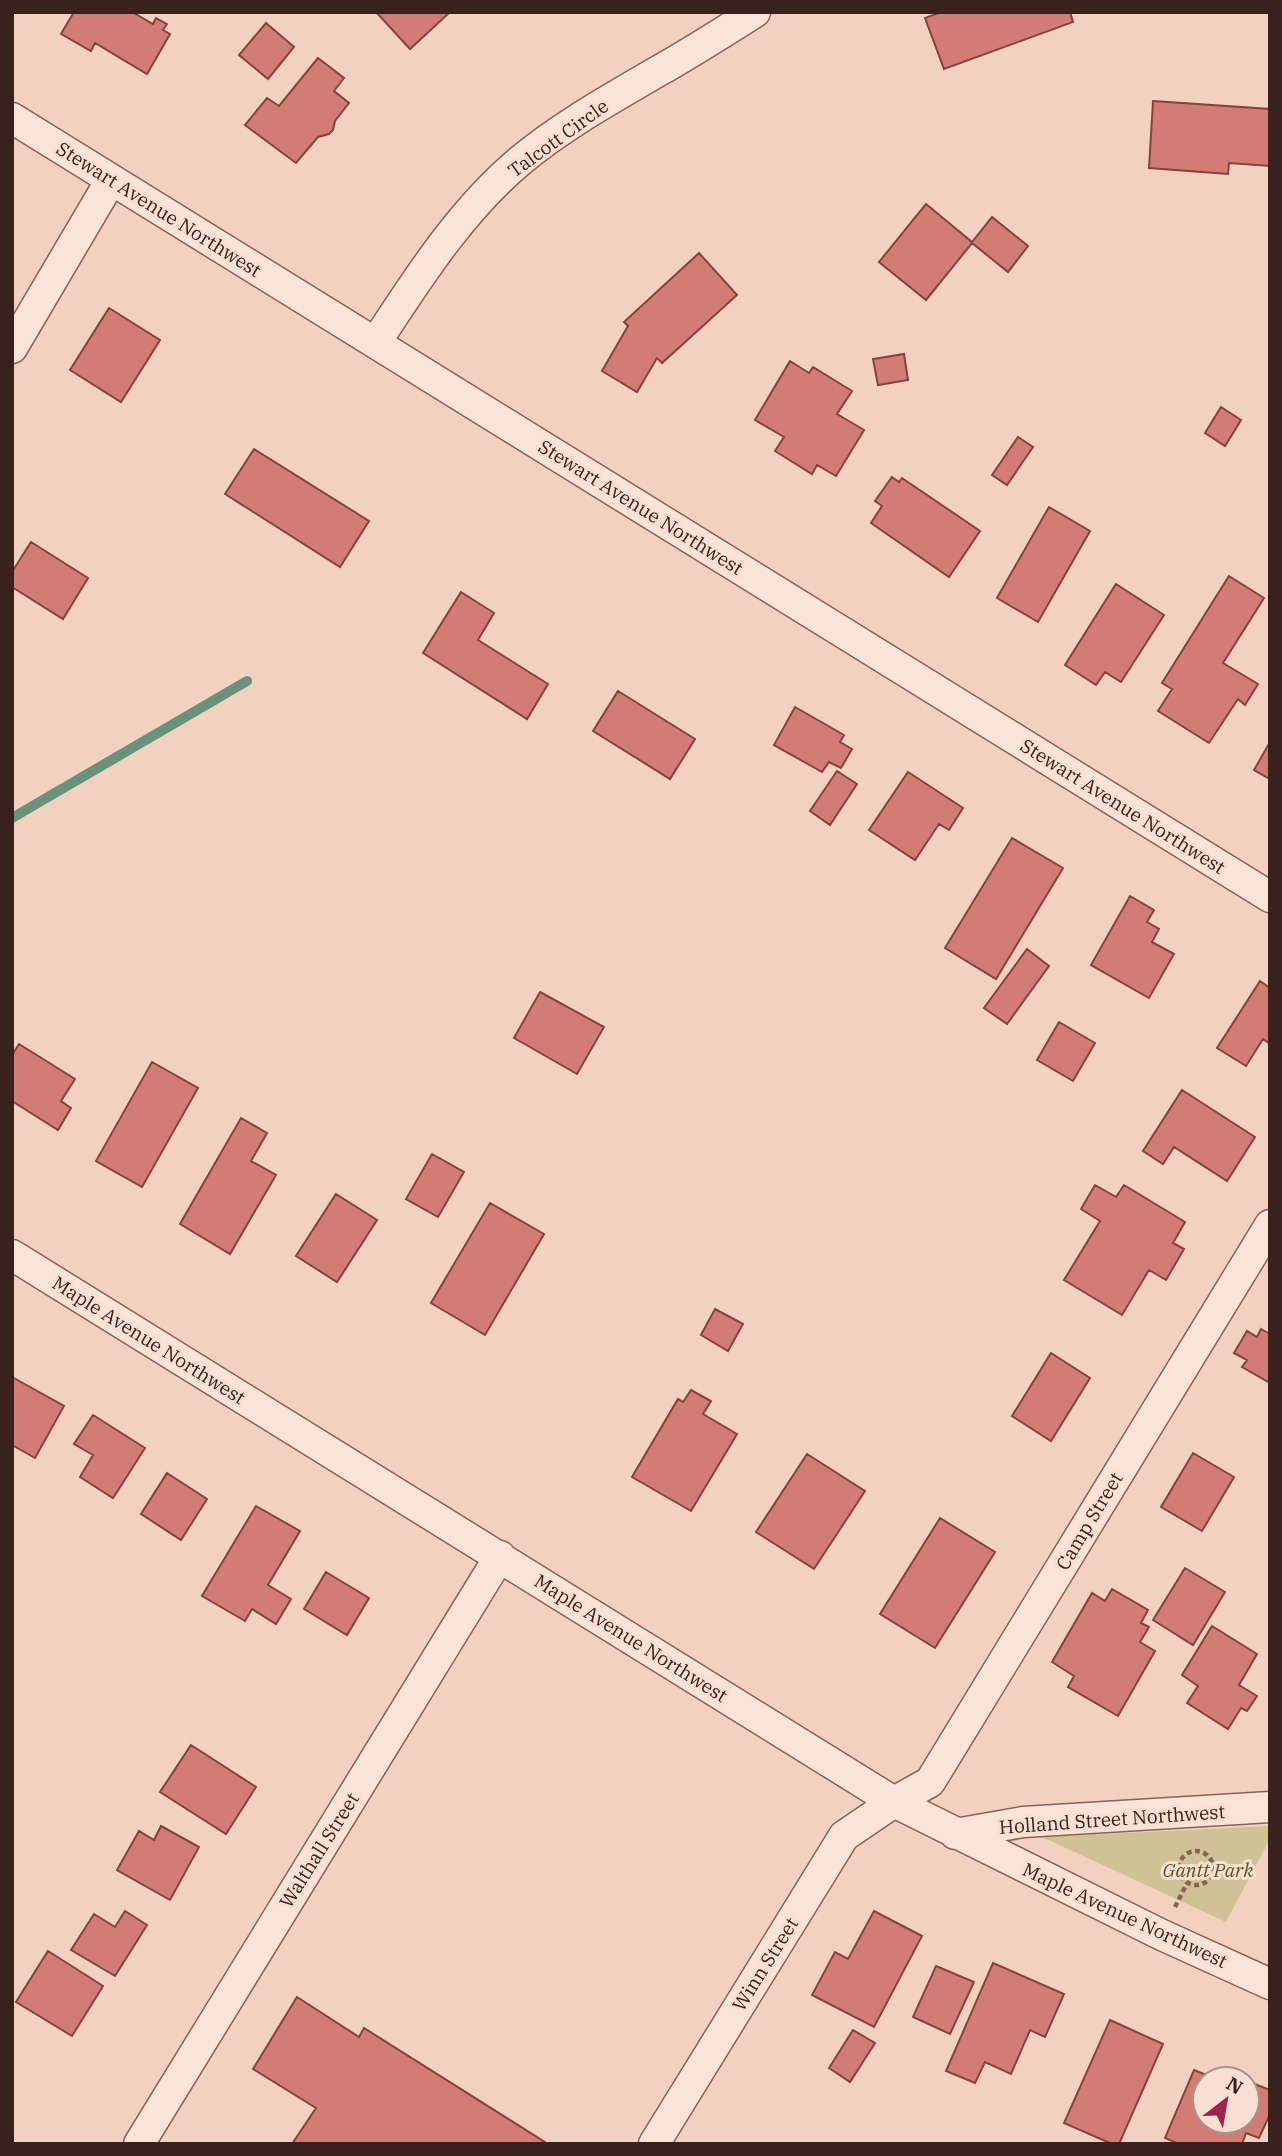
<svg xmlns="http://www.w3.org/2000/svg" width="1282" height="2156" font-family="'IBM Plex Serif',serif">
<rect width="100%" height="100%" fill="#f1d2c1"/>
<path fill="#cfc294" d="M1270,1826V1839L1226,1922L1042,1837Z"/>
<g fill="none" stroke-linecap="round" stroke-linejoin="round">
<path stroke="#6a927a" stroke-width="10" d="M12,818L247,681"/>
</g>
<path fill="#d17c75" stroke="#8c403c" stroke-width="2" d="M74,12H132L153,24L156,18L167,24L163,30L170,34L147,74L95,43L91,51L61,34Z
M376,12H450L410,49Z
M941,12H1070L1073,22L944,69L925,18Z
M266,23L294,47L268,79L239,55Z
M318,58L344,78L334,91L349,103L335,121L333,130L329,134L318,137L296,163L245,125L267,98L279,106Z
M1153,101L1270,109V166L1229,163L1228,174L1149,168Z
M926,204L972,242L992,217L1028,246L1008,272L972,243L926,300L879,262Z
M699,253L737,295L662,363L657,358L637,392L602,371L628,326L624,322Z
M109,308L160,340L121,402L70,370Z
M904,354L908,380L878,385L873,359Z
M790,361L809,373L813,367L852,391L837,414L864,430L836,476L817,465L812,474L775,451L784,437L755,420Z
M1221,407L1241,420L1225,446L1205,433Z
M1018,437L1033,447L1007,485L992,475Z
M254,449L369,521L340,567L225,494Z
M892,477L899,482L902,478L980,531L949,577L871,523L882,506L875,501Z
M1049,507L1090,531L1038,622L997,598Z
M31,542L88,578L63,619L12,587V572Z
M1229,576L1264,598L1223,663L1258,684L1245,705L1238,699L1209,743L1158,711L1172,689L1162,683Z
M1116,584L1164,615L1121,682L1105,672L1096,685L1065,665Z
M461,592L494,613L478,640L548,684L527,719L423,653Z
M618,691L695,739L670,779L593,731Z
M795,707L844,735L840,742L852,749L841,768L829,762L822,772L774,745Z
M1270,742V779L1254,770Z
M837,771L857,784L830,825L810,811Z
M908,772L963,808L949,830L939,824L915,860L869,830Z
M1012,838L1063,868L996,979L945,948Z
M1130,896L1154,910L1147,922L1159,929L1152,942L1174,954L1149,998L1091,965Z
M1027,949L1049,966L1007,1024L984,1008Z
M1260,981L1270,988V1044L1263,1039L1246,1066L1217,1048Z
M540,992L604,1027L577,1074L514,1038Z
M1059,1022L1095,1043L1073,1081L1037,1060Z
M19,1044L75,1079L61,1101L71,1108L58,1130L12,1101V1055Z
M152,1062L198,1088L142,1187L96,1161Z
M1182,1090L1255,1137L1227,1181L1174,1147L1163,1164L1143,1151Z
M241,1118L267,1133L251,1161L276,1175L230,1254L180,1224Z
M432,1154L464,1172L438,1217L406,1199Z
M1095,1185L1116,1197L1124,1185L1185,1222L1173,1243L1184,1249L1166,1280L1149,1270L1122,1315L1064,1280L1100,1221L1081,1209Z
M336,1194L377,1220L337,1282L296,1256Z
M490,1203L544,1234L485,1335L431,1303Z
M715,1309L743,1324L728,1351L701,1335Z
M1261,1329L1270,1334V1383L1242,1367L1247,1360L1234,1353L1247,1331L1257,1337Z
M1051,1353L1090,1378L1051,1441L1012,1416Z
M12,1377L64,1406L35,1458L12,1445Z
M691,1390L711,1401L703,1414L737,1434L691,1511L632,1477L678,1399L683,1402Z
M93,1415L145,1448L113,1498L80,1477L93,1455L74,1444Z
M1193,1453L1234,1477L1202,1531L1161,1507Z
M807,1454L865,1491L814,1569L756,1532Z
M167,1473L207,1499L181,1540L141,1514Z
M256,1506L300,1531L268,1585L291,1599L276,1624L252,1609L245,1621L202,1596Z
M940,1518L995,1552L935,1648L880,1614Z
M1185,1568L1225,1592L1193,1645L1153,1620Z
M326,1572L369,1598L347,1635L304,1609Z
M1112,1589L1148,1610L1141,1623L1149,1627L1140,1642L1155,1651L1118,1716L1068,1687L1074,1676L1052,1662L1092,1593L1105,1601Z
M1212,1626L1257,1654L1239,1685L1257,1696L1247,1711L1241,1708L1228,1729L1187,1703L1198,1686L1182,1675Z
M191,1745L256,1787L226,1834L160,1792Z
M161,1826L199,1847L170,1900L117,1870L139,1831L154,1840Z
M125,1911L147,1925L115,1976L71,1950L94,1914L115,1927Z
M874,1911L922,1936L874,2027L812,1995L835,1952L848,1959Z
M48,1951L103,1986L72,2036L16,2002Z
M993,1963L1064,1994L1045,2037L1030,2030L1011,2074L985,2062L975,2083L946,2071Z
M936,1966L974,1982L950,2034L913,2017Z
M297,1997L359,2037L364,2028L548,2144H292L316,2108L253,2069Z
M1110,2020L1163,2044L1119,2144H1112L1064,2123Z
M853,2030L875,2043L850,2082L829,2068Z
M1194,2070L1216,2079H1205V2121H1247V2081L1270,2090V2114L1259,2138L1246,2133L1242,2144H1179L1165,2138Z"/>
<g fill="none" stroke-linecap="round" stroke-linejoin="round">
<defs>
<path id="minor" d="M12,118L1270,897
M376,342C418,278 461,210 521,160C562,126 609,100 655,73C689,54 722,33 755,12
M12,348L111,180
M12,1255L894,1802L1162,1935L1270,1984
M955,1834L1023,1822L1270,1807
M139,2144L500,1556
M654,2144L844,1836L894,1802L930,1782L1270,1225"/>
</defs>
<use href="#minor" stroke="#8b6157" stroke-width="33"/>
<path stroke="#8b6157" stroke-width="4.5" stroke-dasharray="5 3.5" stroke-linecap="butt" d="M1179 1868a17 17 0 1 1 34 0a17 17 0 1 1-34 0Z
M1175,1907L1187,1883"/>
<use href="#minor" stroke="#fbe3d5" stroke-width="30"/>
</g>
<g text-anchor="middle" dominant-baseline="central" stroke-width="6" stroke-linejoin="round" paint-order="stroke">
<g font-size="19" fill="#3a211d" stroke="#f8dfd1">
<text transform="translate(558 138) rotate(-36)">Talcott Circle</text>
<text transform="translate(159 209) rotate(32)">Stewart Avenue Northwest</text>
<text transform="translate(641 507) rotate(32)">Stewart Avenue Northwest</text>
<text transform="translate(1123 806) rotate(32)">Stewart Avenue Northwest</text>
<text transform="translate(149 1340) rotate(32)">Maple Avenue Northwest</text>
<text transform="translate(1089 1521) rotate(-59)">Camp Street</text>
<text transform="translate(631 1638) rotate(32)">Maple Avenue Northwest</text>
<text transform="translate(1112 1819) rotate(-4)">Holland Street Northwest</text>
<text transform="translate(319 1850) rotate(-58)">Walthall Street</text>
<text transform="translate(1125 1915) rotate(25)">Maple Avenue Northwest</text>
<text transform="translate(765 1964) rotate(-58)">Winn Street</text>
</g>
<g font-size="19" font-style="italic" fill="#585322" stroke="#f8dfd1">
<text x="1208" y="1870">Gantt Park</text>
</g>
</g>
<rect width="1282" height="2156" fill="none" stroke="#3a211d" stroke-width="28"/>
<g transform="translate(1226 2100) rotate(31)"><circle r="33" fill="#f8dfd1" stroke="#ac9389" stroke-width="2"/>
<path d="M0-5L12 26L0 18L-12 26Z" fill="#9e244e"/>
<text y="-10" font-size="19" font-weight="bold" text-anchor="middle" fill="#3a211d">N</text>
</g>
</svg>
